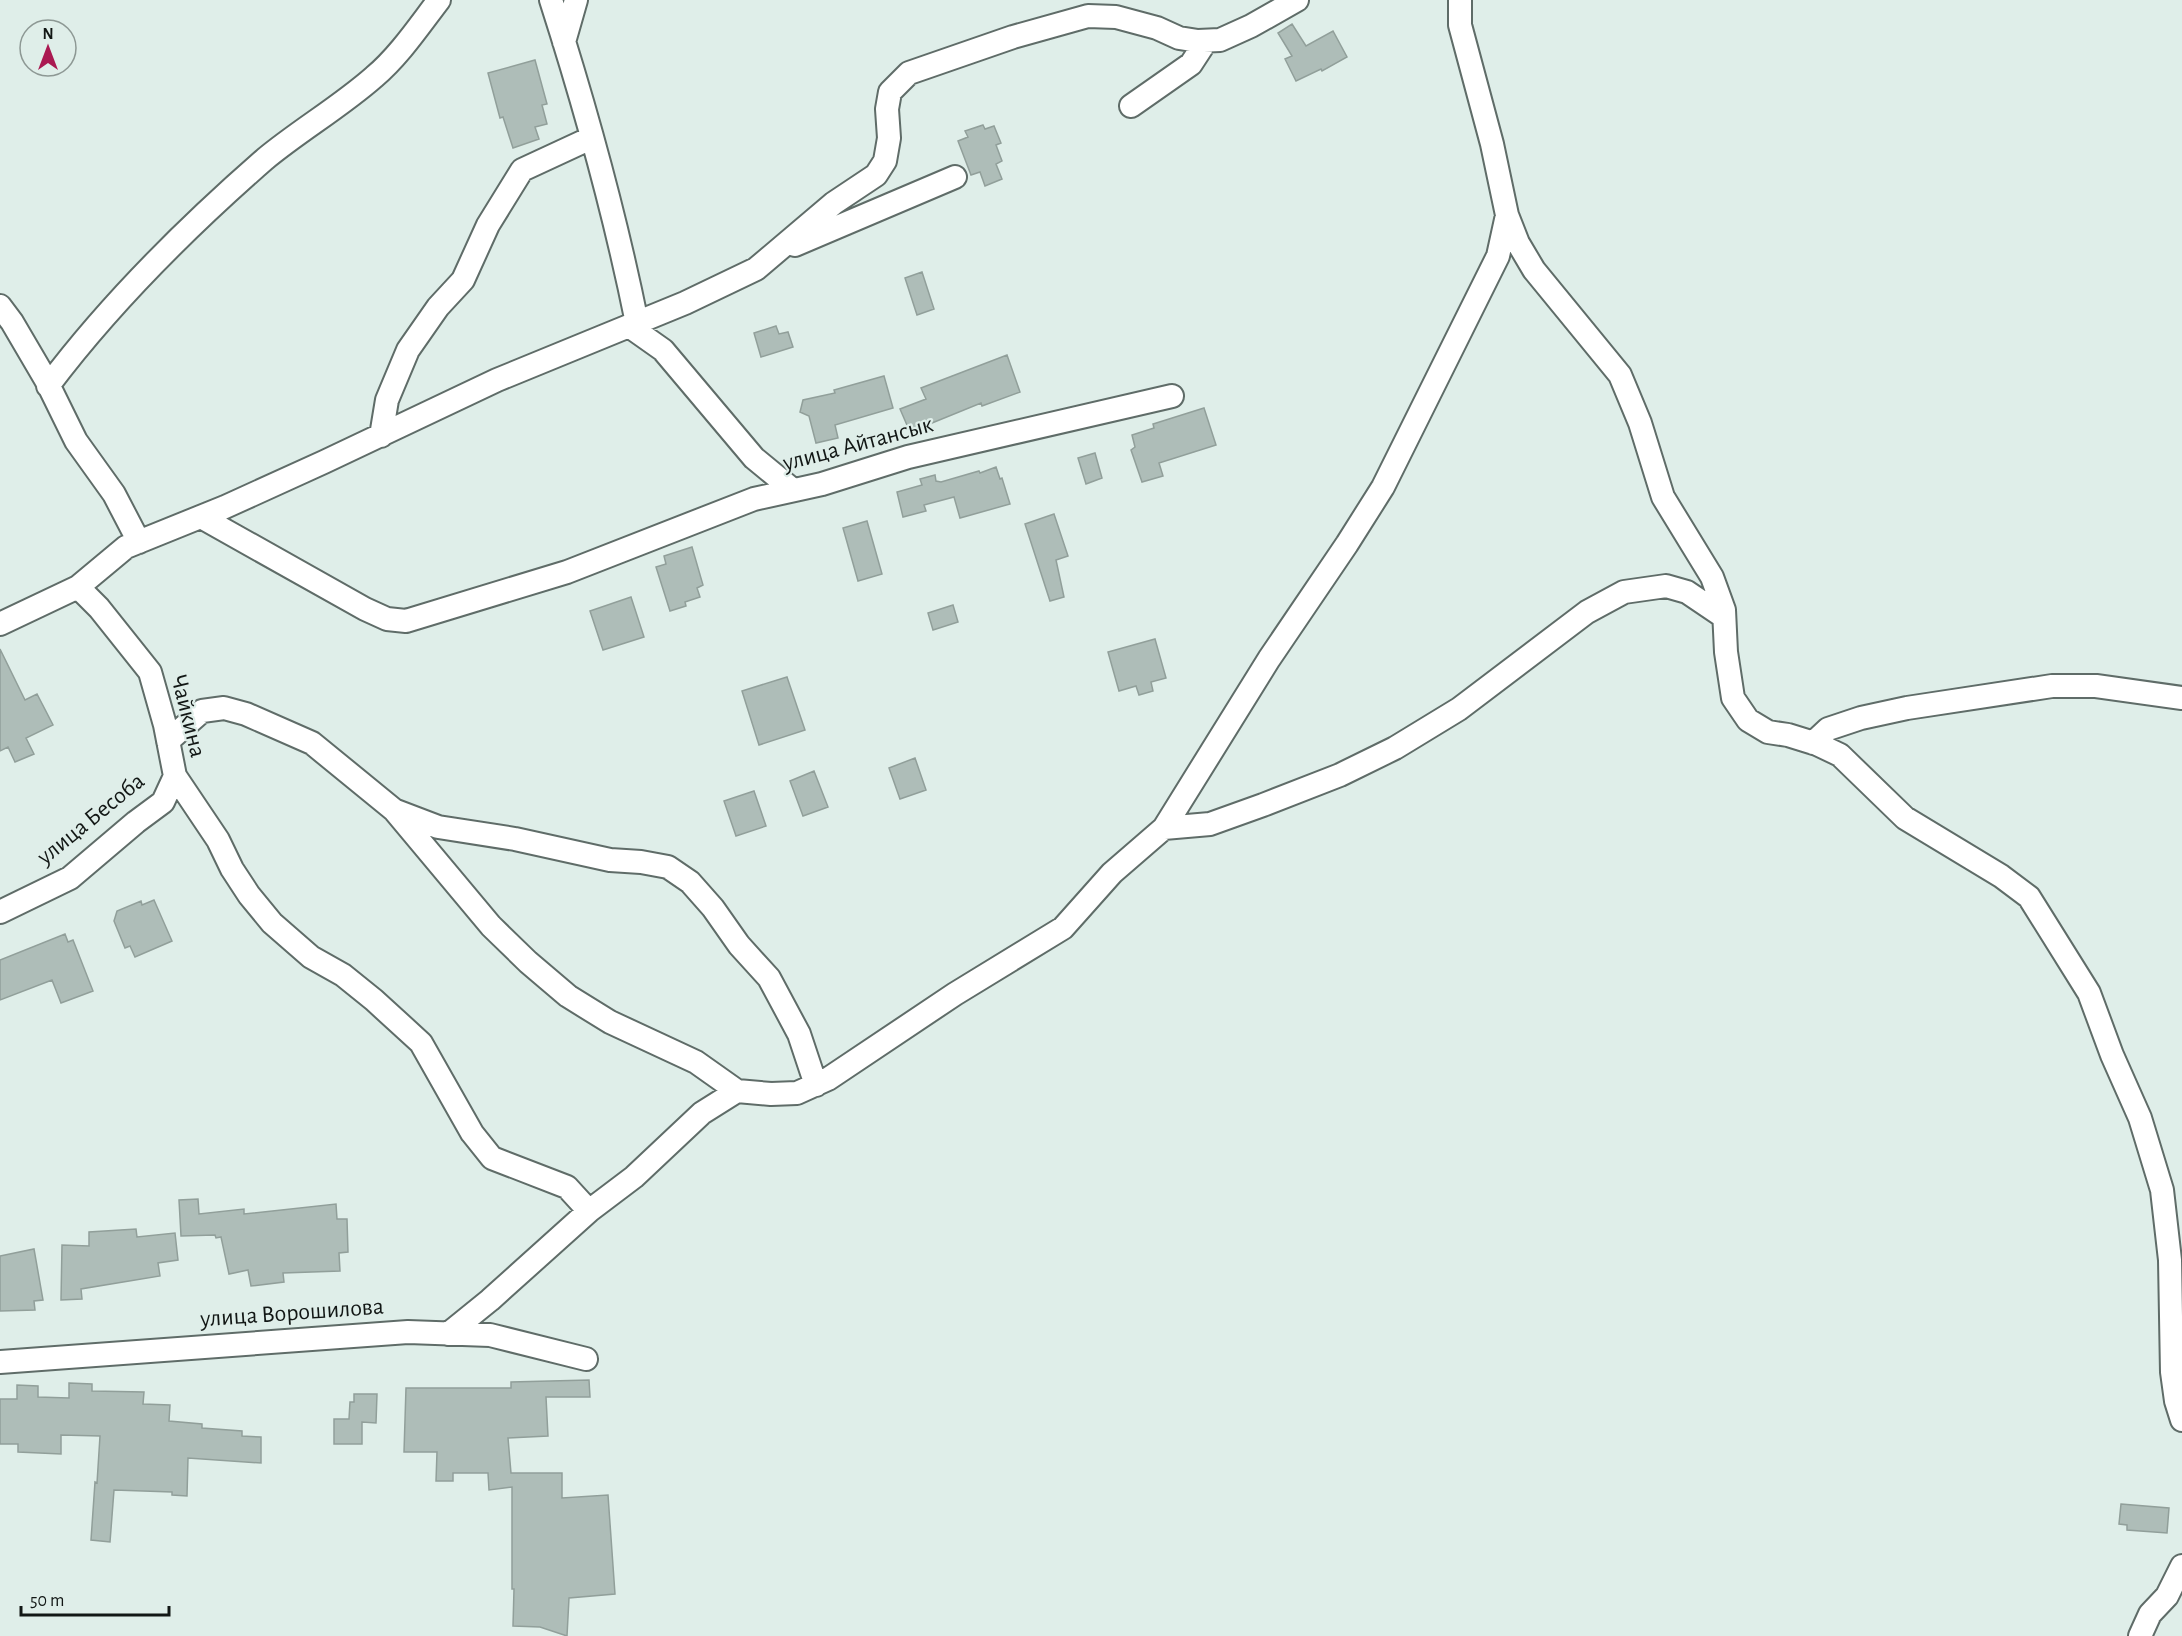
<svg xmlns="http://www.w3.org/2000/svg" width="2182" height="1636" font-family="'Alegreya Sans',sans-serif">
<rect width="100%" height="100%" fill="#dfeee9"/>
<path fill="#aebdb8" stroke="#919f9a" stroke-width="1.5" d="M1292,24L1306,46L1333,31L1347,57L1322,71L1321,69L1296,81L1285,59L1292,56L1278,33Z
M535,60L547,104L542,105L547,124L535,127L539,139L513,148L503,117L500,118L488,73Z
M983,125L985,129L994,126L1001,143L996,145L1002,161L996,164L1002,179L985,186L980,172L971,175L958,141L968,137L965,131Z
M922,272L934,309L917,315L905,278Z
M776,326L779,334L788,332L793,347L761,357L754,333Z
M1007,355L1020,392L982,406L981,403L910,432L900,409L926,399L921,388Z
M884,376L893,408L835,425L838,438L816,443L809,416L800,412L803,400L835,393L834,390Z
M1204,408L1216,445L1159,463L1163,476L1142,482L1131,450L1135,447L1132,435L1154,428L1153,424Z
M1095,453L1102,478L1086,484L1078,458Z
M996,467L1000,479L1002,478L1010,504L960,518L954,497L924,505L926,511L903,517L897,492L922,485L920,479L935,475L936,481L941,482L979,471L980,473Z
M1054,514L1068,556L1056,560L1064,597L1050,601L1025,524Z
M867,521L882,574L858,581L843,528Z
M692,547L703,585L697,588L700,597L685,602L686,606L670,611L656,567L666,564L664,556Z
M631,597L644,637L603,650L590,611Z
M953,605L958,622L933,630L928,613Z
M1155,639L1166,678L1151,682L1153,691L1139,695L1136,686L1119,691L1108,652Z
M0,649L25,700L37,694L53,725L26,738L34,754L15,762L8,747L0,751Z
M787,677L805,730L759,745L742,691Z
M915,758L926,790L900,799L889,768Z
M814,771L828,807L803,816L790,781Z
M754,791L766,826L736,836L724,801Z
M154,900L172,941L135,957L130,946L125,948L114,921L117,911L141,901L142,905Z
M65,934L68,942L73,940L93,991L61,1003L52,980L0,1000V960Z
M198,1199L199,1214L244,1209V1214L336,1204L337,1219H347L348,1252L339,1253L340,1271L283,1273L284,1282L251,1286L248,1270L229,1274L221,1237L216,1238L215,1235L181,1236L179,1200Z
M136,1229L137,1237L175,1233L178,1260L158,1263L160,1276L81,1289L82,1299L61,1300L62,1245L89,1246V1232Z
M34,1249L43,1300L34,1301L35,1310L0,1311V1256Z
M589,1380L590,1397H546L548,1436L508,1438L511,1473H562V1498L608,1495L615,1594L569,1598L567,1636L540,1627L513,1626L514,1589H512V1487L489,1490L488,1473H453V1481H436L437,1452H404L406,1388H511V1382Z
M69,1383L92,1384V1391L144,1392L143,1404L170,1405L169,1421L202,1424V1428L242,1431V1436L261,1437V1463L188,1458L187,1496L172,1495V1492L114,1490L110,1542L91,1540L95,1482L97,1483L100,1436L61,1435V1454L18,1452V1444H0V1399H17V1385L38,1386V1397L69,1398Z
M354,1394H377L376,1423L362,1422V1444H334V1419H349L350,1402H354Z
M2121,1504L2169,1508L2167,1533L2127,1530V1525L2119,1524Z"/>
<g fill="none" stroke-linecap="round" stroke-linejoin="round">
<defs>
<path id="street" d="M551,0C585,106 615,214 637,323
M1460,0V25L1492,144L1507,215L1518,243L1534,270L1620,375L1640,423L1663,497L1712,577L1724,610L1726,652L1733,698L1748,720L1768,732L1788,735L1817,744L1840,755L1905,818L2001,876L2029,897L2089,993L2112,1055L2140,1118L2162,1190L2170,1260L2172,1372L2176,1401L2182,1420
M564,42L576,0
M1131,106L1191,64L1206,41
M795,245L955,177
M0,306L12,322L46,380L76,441L114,494L139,542
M629,326L663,350L754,458L793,490
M48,386C111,302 186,228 265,159C300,130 340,107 374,77C399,56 419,26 439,0
M381,436L387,400L408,350L438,307L463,280L488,225L522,170L591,138
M201,517L365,609L387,619L406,621L567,572L754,499L822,484L908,457L1172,396
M78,587L99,608L150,672L165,725L175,776L218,840L232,869L249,895L272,923L311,957L343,975L374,1000L421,1043L472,1133L492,1158L567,1187L589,1211
M0,624L78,587L126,547L225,507L324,462L497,380L685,303L756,269L834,203L876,175L885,161L889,138L887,109L890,92L909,73L1013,37L1088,16L1116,17L1157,28L1179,38L1198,41L1220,40L1251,26L1297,0
M168,741L202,711L224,708L246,714L312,743L394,810L491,926L528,962L568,996L610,1022L696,1062L737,1091
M1813,743L1828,729L1861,718L1907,708L2052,686H2096L2182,698
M396,811L438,827L515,839L610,860L641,862L668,867L690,882L713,908L739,945L769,978L799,1034L816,1085
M1164,828L1210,824L1263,805L1340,775L1395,748L1459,709L1587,612L1624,592L1666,586L1687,592L1724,617
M0,912L70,878L136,822L163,802L175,776
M448,1334L490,1300L589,1211L634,1177L702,1113L737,1091L771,1094L797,1093L828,1079L955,994L1063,928L1112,873L1164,828L1269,659L1347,544L1383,487L1498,256L1507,215
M0,1362L408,1332L490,1335L586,1359
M2140,1636L2150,1614L2167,1596L2182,1566"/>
</defs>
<use href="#street" stroke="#5f6c68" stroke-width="26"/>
<use href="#street" stroke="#fff" stroke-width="22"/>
</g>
<g text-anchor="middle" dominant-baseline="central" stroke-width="4.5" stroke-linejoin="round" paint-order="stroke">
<g font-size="24" fill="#121715" stroke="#dfeee9">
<text transform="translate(858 444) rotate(-15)">улица Айтансык</text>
<text transform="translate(188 716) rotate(76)">Чайкина</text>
<text transform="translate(91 819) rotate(-39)">улица Бесоба</text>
<text transform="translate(292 1313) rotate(-4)">улица Ворошилова</text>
</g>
</g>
<g transform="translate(48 48)"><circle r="28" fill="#dfeee9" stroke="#8d9894" stroke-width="1.5"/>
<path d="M0-4.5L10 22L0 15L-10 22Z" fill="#aa1951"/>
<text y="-9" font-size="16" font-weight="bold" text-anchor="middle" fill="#121715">N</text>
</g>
<path d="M21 1606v9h148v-9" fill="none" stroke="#121715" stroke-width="3"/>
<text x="30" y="1606" font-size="18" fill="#121715" stroke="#dfeee9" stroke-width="4.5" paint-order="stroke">50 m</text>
</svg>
